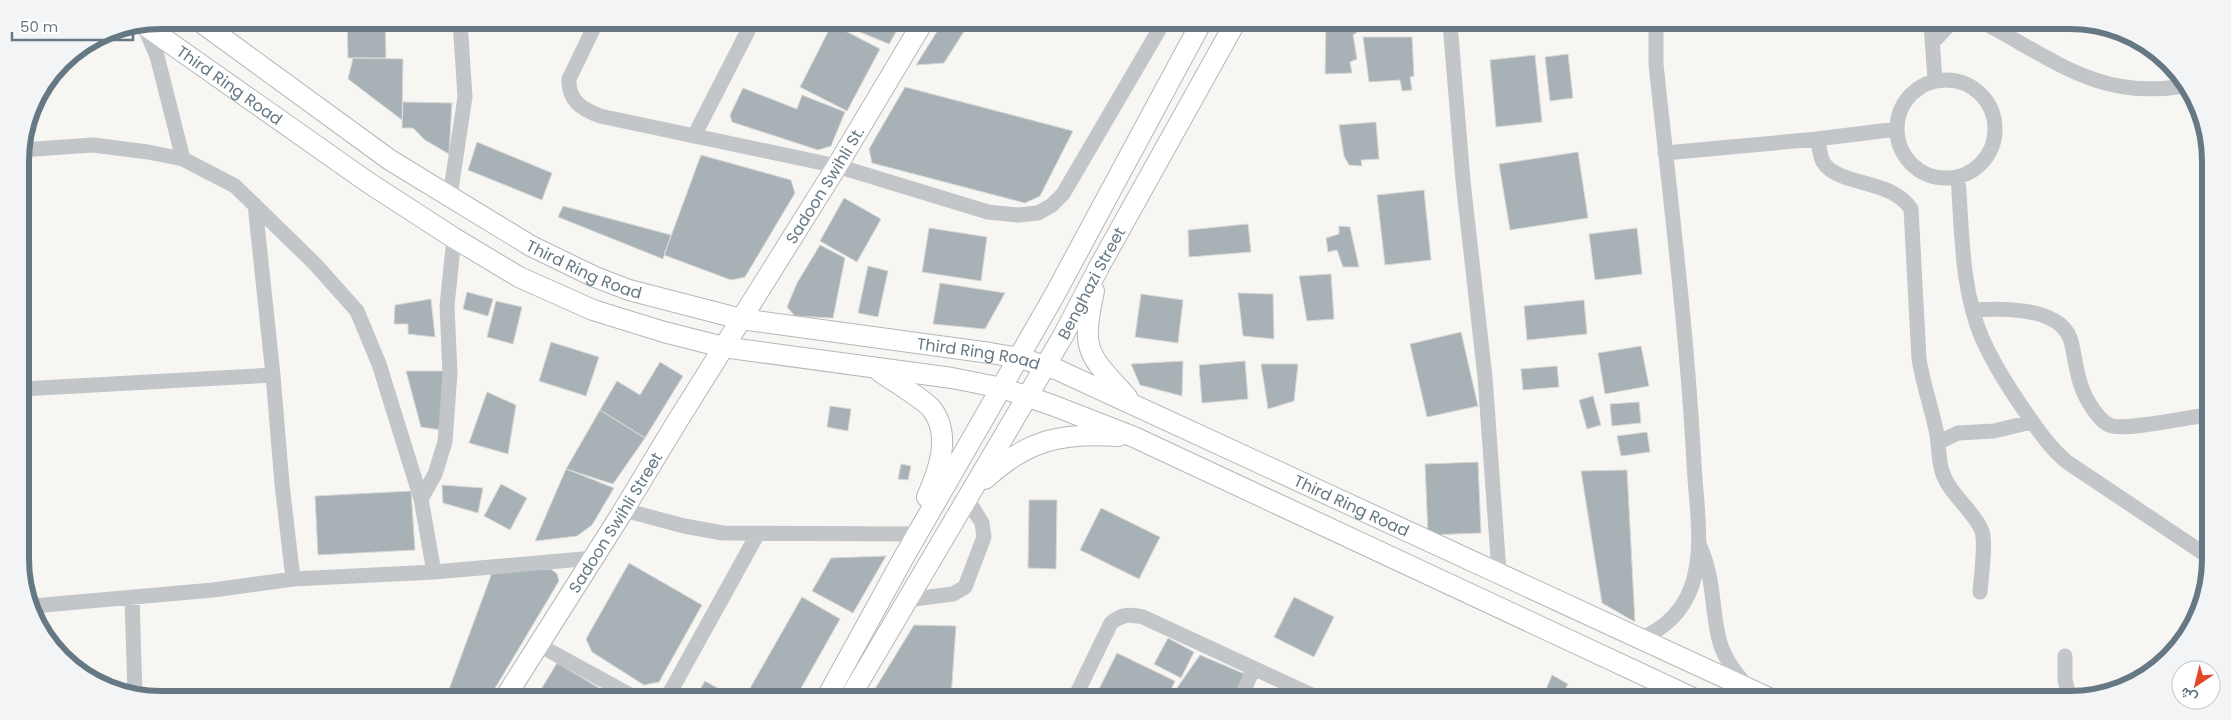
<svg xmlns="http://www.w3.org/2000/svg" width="2231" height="720" font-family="Poppins,Vazirmatn,sans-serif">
<rect width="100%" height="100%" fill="#f7f6f3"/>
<path fill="#a8b1b6" stroke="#d8d8d6" d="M347,20L385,21L386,58H348Z
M844,22H902L889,44L843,25Z
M943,22H970L944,63L916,65Z
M1326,23H1363L1362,29L1353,35L1357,59L1350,62L1352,73L1325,74Z
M832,24L880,49L847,111L800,87Z
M1561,24H1592V28L1562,31Z
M1363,37H1412L1414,76L1410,77L1412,90L1402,91L1400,80L1369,82Z
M1568,54L1573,98L1550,101L1545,57Z
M1535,55L1542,122L1496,127L1490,60Z
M353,58L403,59L402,120L348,79Z
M905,87L1073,131L1040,196L1025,203L872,163L869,149Z
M743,88L797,109L802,95L845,112L831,146L818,150L732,122L730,115Z
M403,102L452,103L449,154L425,140L413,128H402Z
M1376,122L1379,159L1361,160L1362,166L1349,165L1344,156L1339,125Z
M477,142L552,173L542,200L468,170Z
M1578,152L1588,218L1510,230L1499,164Z
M701,155L791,180L795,193L745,277L731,280L664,255Z
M1424,190L1431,260L1385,265L1377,195Z
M844,198L881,219L857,262L820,241Z
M563,206L671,235L663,259L558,217Z
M1248,224L1251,252L1189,257L1188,230Z
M1339,226L1350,227L1359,267H1343L1337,250L1328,252L1326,238L1339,234Z
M929,228L987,237L981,281L922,272Z
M1637,228L1642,274L1595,280L1589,234Z
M820,245L845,258L833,318L795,316L787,307L797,283Z
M868,266L888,271L878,317L858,313Z
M1331,274L1334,319L1307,321L1299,276Z
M940,283L1005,293L985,329L933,324Z
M467,292L493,299L488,316L463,309Z
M1238,293L1273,294L1274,339L1243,336Z
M1141,294L1183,300L1178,343L1135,337Z
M431,299L435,337L408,334V324H394L395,305Z
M1584,300L1587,334L1527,340L1524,306Z
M496,301L522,307L513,344L487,337Z
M1461,332L1478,406L1427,417L1410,344Z
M551,342L599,357L586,396L539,381Z
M1641,346L1649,386L1605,394L1598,353Z
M1183,361L1182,396L1140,385L1131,364Z
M1245,361L1248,399L1202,403L1199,365Z
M660,362L683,376L645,438L600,410L617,381L640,395Z
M1261,364H1298L1294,401L1268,409Z
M1557,366L1559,387L1523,390L1521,369Z
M406,371H449L441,430L421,427Z
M487,392L516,405L508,454L469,443Z
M1593,396L1601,425L1587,429L1579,400Z
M1639,402L1641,423L1612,426L1610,404Z
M830,406L851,409L848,431L827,427Z
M600,410L645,438L613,484L566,469Z
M1647,432L1650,452L1621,456L1617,436Z
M1478,462L1481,533L1428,535L1425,464Z
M901,464L911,466L908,480L898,479Z
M566,469L614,488L592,525L577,536L535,541Z
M1627,470L1635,622L1602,603L1581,471Z
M501,484L527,498L510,530L484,516Z
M442,485L483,488L478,513L443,503Z
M411,491L415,550L318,555L315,496Z
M1029,500H1057L1056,569L1028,568Z
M1101,508L1160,537L1139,579L1080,550Z
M886,556L853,613L812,591L831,558Z
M629,563L702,605L659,682L644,685L592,652L586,639Z
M551,569L557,574L559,581L494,690L448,692L493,570Z
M802,597L840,619L796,697H745Z
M1294,597L1334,617L1314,657L1274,637Z
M914,625L956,626L951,697H870Z
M1168,638L1194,652L1181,678L1154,664Z
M1117,653L1175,681L1167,698L1095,697Z
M1200,655L1247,675L1236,698H1170Z
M557,663L613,696H537Z
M1552,675L1568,684L1560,698L1545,692Z
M705,681L733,697L696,696Z"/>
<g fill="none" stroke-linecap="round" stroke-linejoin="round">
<defs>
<g id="major">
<path id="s1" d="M198,20L390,160L531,246L595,277L629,290L741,319L990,353L1020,358L1058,370L1771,699"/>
<path id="s2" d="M143,24L369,183L454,238L519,277L593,310L664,332L723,347L952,378L1002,388L1052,405L1134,437L1695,699"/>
<path d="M1094,291C1081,352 1087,353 1127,397"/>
<path d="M878,370C891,380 922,398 931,408C952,434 939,470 927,497"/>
<path d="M985,479C1027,440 1062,432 1119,436"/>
<path id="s3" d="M506,696L620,516L675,425L837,166L923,22"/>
<path d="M827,697L904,557L1054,296L1201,23"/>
<path id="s4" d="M850,697L1063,336L1099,267L1235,23"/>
</g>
</defs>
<use href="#major" stroke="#b3b8bb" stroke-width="22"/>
<path stroke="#c2c6c9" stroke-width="15" d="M597,21L569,79C568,101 582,109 600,116L837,166L988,212L1018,215L1038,213L1052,205L1063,194L1163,23
M1450,23L1463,181L1485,377L1499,572
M143,24L157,56L183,159
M1931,24L1935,80
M1988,25C2057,62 2102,100 2184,86
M1933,42L1950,24
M1897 129a49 49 0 1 1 98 0a49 49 0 1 1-98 0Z
M694,136L753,21
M1817,139C1819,146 1820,156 1823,162C1839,187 1891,178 1911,209L1919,359C1923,384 1931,406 1936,430C1939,443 1938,458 1942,471C1949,495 1973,509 1982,531C1986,544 1981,577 1980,592
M21,150L93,145L148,152L183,159L235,186L315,264L357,311L379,364L421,499L434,572
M1665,153L1817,139L1897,129
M1958,177C1962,230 1961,289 1982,338C1993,363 2007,385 2022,407C2036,427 2048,446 2067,462L2206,555
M450,196L465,97L460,21
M255,205L273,375
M1973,310C2002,308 2065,306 2072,345C2077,369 2078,388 2093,409C2098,416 2104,424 2112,426C2128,430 2186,418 2207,415
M22,389L273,375L282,484L293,579
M1939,442L1958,433L1994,431L2031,422
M421,499L435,474L445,442L450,373L447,306L454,238
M624,510L684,526L723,533L912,534
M1699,544C1714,577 1711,601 1718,635C1722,655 1733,670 1746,685
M132,597L135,695
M906,600L953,594L965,587L984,537L982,523L966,497
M33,606L213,590L293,579L434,572L594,558
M1642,638C1665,628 1682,612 1691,588C1705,550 1696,504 1694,464C1687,330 1670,197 1656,64V24
M539,645L632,696
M2065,656V680L2070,700
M668,696L757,535
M1075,697L1111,623C1122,614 1130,614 1143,617L1318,698
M1241,698L1253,669"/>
<use href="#major" stroke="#fff" stroke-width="20"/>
</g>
<g text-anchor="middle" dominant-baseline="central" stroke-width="5" stroke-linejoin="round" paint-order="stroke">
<g font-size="16" fill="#657884" stroke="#fff">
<text stroke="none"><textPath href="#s2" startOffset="106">Third Ring Road</textPath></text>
<text stroke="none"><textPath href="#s3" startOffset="602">Sadoon Swihli St.</textPath></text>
<text stroke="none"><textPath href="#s1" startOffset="461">Third Ring Road</textPath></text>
<text stroke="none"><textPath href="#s4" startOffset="479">Benghazi Street</textPath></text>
<text stroke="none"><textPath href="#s1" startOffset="866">Third Ring Road</textPath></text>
<text stroke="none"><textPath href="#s1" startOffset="1271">Third Ring Road</textPath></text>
<text stroke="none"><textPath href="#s3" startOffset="205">Sadoon Swihli Street</textPath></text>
</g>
</g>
<path d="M0 0H2231V720H0ZM161 29H2070A132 132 0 0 1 2202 161V559A132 132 0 0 1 2070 691H161A132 132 0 0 1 29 559V161A132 132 0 0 1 161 29Z" fill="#f3f4f5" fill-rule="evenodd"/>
<path fill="none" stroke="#657884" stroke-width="6" d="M161 29H2070A132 132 0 0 1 2202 161V559A132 132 0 0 1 2070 691H161A132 132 0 0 1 29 559V161A132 132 0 0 1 161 29Z"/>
<g transform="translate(2196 685) rotate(215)"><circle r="24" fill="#ffffff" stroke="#c1c9ce"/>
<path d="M0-4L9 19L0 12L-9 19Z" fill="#e34827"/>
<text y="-8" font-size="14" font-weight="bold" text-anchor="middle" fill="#657884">ش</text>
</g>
<path d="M12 32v8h121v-8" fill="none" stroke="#657884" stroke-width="2.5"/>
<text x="20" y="32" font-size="15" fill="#657884" stroke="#ffffff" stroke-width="4" paint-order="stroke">50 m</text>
</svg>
